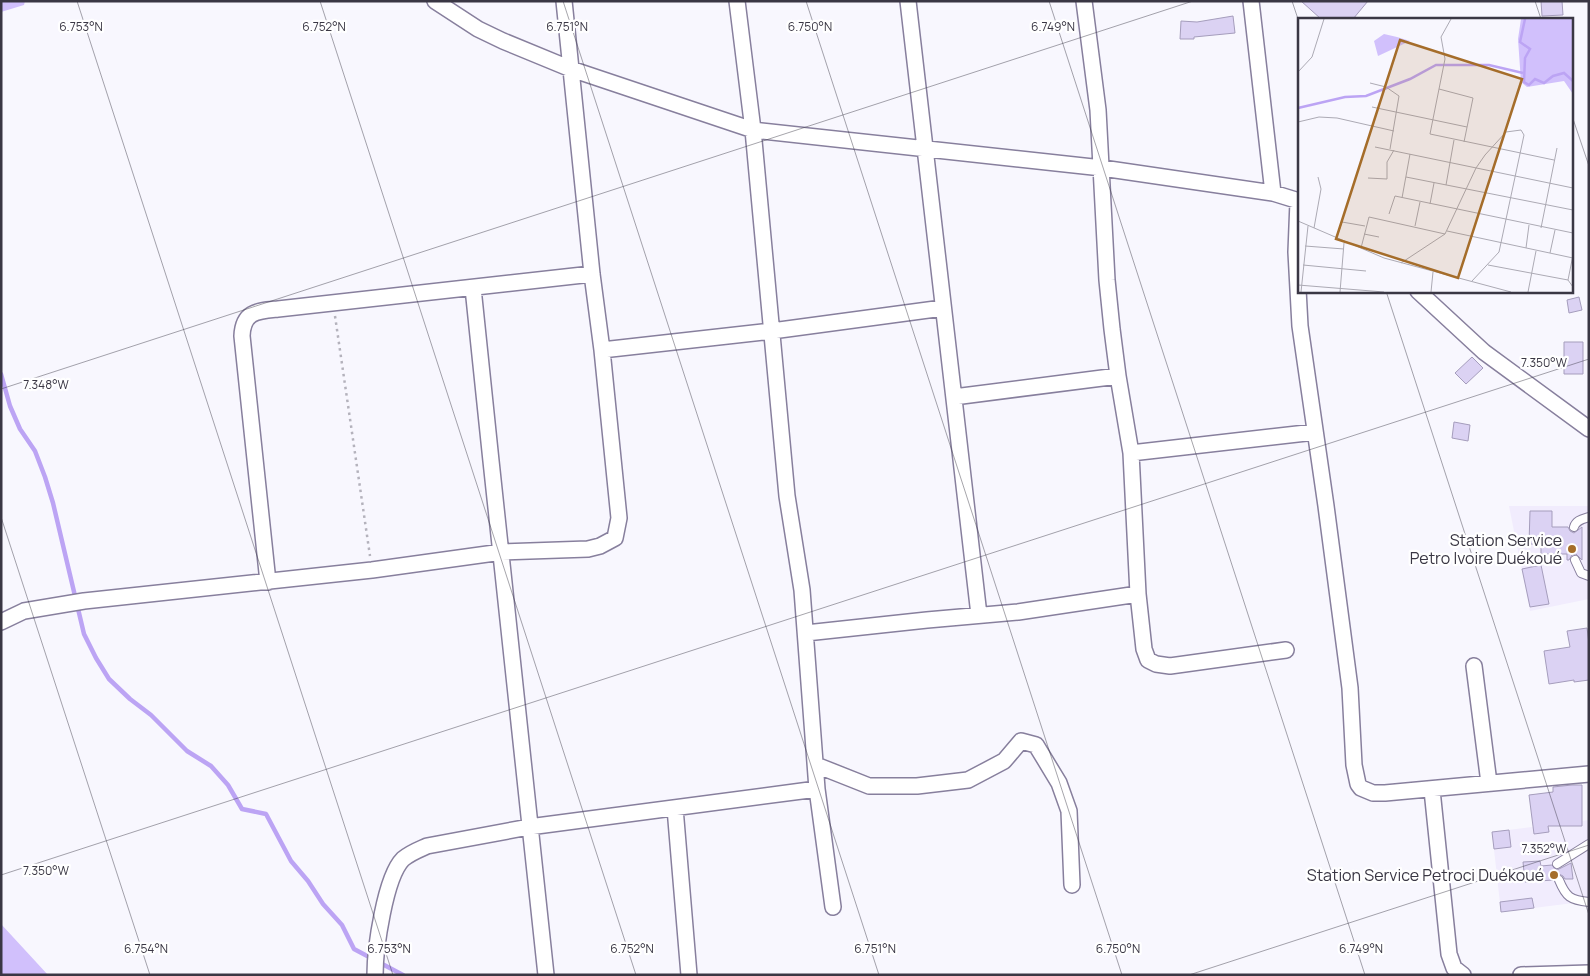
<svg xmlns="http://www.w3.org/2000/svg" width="1590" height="976" font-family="Manrope,sans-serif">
<rect width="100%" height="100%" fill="#f8f7fe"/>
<path fill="#f1ecfd" d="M1509,506H1589V599L1530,611Z
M1589,820V901L1501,912L1492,832Z"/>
<path fill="#d1c0fc" d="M1,1H25L24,5L1,12Z
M1,924L48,975H1Z"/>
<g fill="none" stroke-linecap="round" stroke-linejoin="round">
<path stroke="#bca4f4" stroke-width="4.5" d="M1,374L10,406L20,429L35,451L45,477L53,503L84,634L96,658L109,679L130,699L151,715L187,751L211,766L228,785L242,809L266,814L291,861L308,881L323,904L342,925L354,949L403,975"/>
</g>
<path fill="#dbd2f3" stroke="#a59dbc" d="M1301,1H1368L1353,19H1321Z
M1541,1H1562L1563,15L1542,16Z
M1233,16L1235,33L1194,37V39H1180L1181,21L1197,22Z
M1579,297L1582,310L1569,313L1567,300Z
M1564,342H1583V374H1564Z
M1472,357L1483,368L1466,384L1455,373Z
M1454,422L1470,425L1468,441L1452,438Z
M1530,511H1552V527H1568L1570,531L1574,533L1582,527V560L1576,554L1572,555L1569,560H1567V554H1541V544H1529Z
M1541,565L1549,604L1530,607L1522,569Z
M1587,628L1589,643V680L1574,682V680L1549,684L1544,651L1570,647L1567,631Z
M1572,785H1582V826H1548L1549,832L1534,834L1529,795L1553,792V787Z
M1509,830L1511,847L1494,849L1492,832Z
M1540,861L1541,866L1552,865L1557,870L1571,863L1573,879H1565L1563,876L1559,874L1555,876L1553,880L1525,882L1523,862Z
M1532,898L1534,908L1501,912L1500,902Z"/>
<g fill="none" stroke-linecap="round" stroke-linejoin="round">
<defs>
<path id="lane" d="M1574,527C1576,520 1583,519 1589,517
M1575,560L1581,573L1589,576
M1557,864L1589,844
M1559,880C1566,897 1570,900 1589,902"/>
<path id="street" d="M435,1L478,29L503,41L571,69L753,130L1102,168L1273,193L1299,201
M737,1L753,130L787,496L802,590L817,789L833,907
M908,1L979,615
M1084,1L1098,110L1107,280L1112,329L1118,376L1131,453L1138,594L1144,649L1148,660L1156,664L1170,666L1286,650
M1251,1L1273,193
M1298,201L1296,252L1300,326L1326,506L1350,688L1354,765L1358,784L1361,788L1373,793H1385L1589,774
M473,288C497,517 520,746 546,975
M1418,291L1484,352L1589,429
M602,350L772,331L943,308
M954,397L1118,376
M1131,453L1315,432
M268,582L242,336C243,311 258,311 278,309L592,274
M1,622L24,611L84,601L372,570L502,552L588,549L600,546L615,538L619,518L602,350L592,274L564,1
M806,633L927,620L1018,612L1138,594
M1474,666L1489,783
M816,765L869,786H917L968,780L1004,761L1021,741L1036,745L1059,783L1069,811L1072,885
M1432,790L1449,954L1454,968L1463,975
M675,808L689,975
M375,975C375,949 385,877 403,859C410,853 418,850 427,846L529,827L817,789
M1521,975L1589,973"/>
</defs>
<use href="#lane" stroke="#877f9d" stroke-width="10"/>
<use href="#street" stroke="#877f9d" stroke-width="18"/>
<path stroke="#b4b2bc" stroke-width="2.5" stroke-dasharray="2.5 4" stroke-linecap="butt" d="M335,316L370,556"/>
<use href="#lane" stroke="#fff" stroke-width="8"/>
<use href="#street" stroke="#fff" stroke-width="15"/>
</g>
<path fill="none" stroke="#3a3744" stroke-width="1" stroke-opacity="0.45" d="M77,1L393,975M320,1L636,975M563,1L879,975M806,1L1122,975M1049,1L1365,975M1292,1L1299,22M1535,1L1541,19M1571,113L1589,166M1386,291L1589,915M1,389L1193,1M1,517L150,975M1,875L1589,359M1189,975L1589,845"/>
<g fill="#a56d2a" stroke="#fff" stroke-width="2">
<circle cx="1572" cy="549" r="5"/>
<circle cx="1554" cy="875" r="5"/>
</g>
<g text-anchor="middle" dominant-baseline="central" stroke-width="4.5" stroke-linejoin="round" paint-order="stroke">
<g font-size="16" fill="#3a3744" stroke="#fff" text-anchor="end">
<text x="1562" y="540">Station Service<tspan x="1562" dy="18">Petro Ivoire Duékoué</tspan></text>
<text x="1544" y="875">Station Service Petroci Duékoué</text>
</g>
</g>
<g transform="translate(1298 18)">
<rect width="275" height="275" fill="#f8f7fe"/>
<path d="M223,1H275V76L266,63L229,69L223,64L220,21ZM86,16L99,19L112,23L80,38L76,23Z" fill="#d1c0fc"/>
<path fill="none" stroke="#bca4f4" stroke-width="2.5" d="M227,1L222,24L232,31L227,40L226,64L231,67L237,61L246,65L255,58L266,55L275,63M0,90L47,79L68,78L112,61L138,47H191L225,55"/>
<path fill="none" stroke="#acaab4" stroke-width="1" d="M153,1L143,19L147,41L132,116L256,142M0,54L14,39L26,1M72,65L88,69L101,78L92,131M141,71L175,80L166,124M74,89L169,109M0,104L21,99L39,100L96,113M77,129L275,170M108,159L275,192M70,160L89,161V144L96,132M148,167L156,122M104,180L112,136M132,186L136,165M91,196L97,178L275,215M0,203L86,240L213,274M117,208L122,184M16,210L23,171L20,159M243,210L259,130M149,213L275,240M66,216L81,219M38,221L44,204L67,208M7,228L46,231M63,230L71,199L147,216M228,230L231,207M252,235L257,212M275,237L270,262L275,269M103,245L147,216L178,150L187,137L208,114L223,112L226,117L201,234L174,263M5,247L68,253M190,247L270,262M0,267L86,274M3,274L10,208M42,274L46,225M133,274L135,254M230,274L238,233"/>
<path fill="#a56d2a" fill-opacity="0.15" stroke="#a56d2a" stroke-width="2.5" d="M102,22L224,61L160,260L38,221Z"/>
<rect width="275" height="275" fill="none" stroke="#3a3744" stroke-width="2.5"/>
</g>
<g font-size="12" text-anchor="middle" fill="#3a3744" stroke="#fff" stroke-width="4.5" stroke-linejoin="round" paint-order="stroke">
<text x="81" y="31">6.753°N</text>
<text x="324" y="31">6.752°N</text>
<text x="567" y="31">6.751°N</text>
<text x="810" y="31">6.750°N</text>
<text x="1053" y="31">6.749°N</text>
<text x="1544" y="367">7.350°W</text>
<text x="46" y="389">7.348°W</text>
<text x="1544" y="853">7.352°W</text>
<text x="46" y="875">7.350°W</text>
<text x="146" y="953">6.754°N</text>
<text x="389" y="953">6.753°N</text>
<text x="632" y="953">6.752°N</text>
<text x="875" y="953">6.751°N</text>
<text x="1118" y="953">6.750°N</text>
<text x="1361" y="953">6.749°N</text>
</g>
<rect width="1590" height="976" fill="none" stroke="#3a3744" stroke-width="5"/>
</svg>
